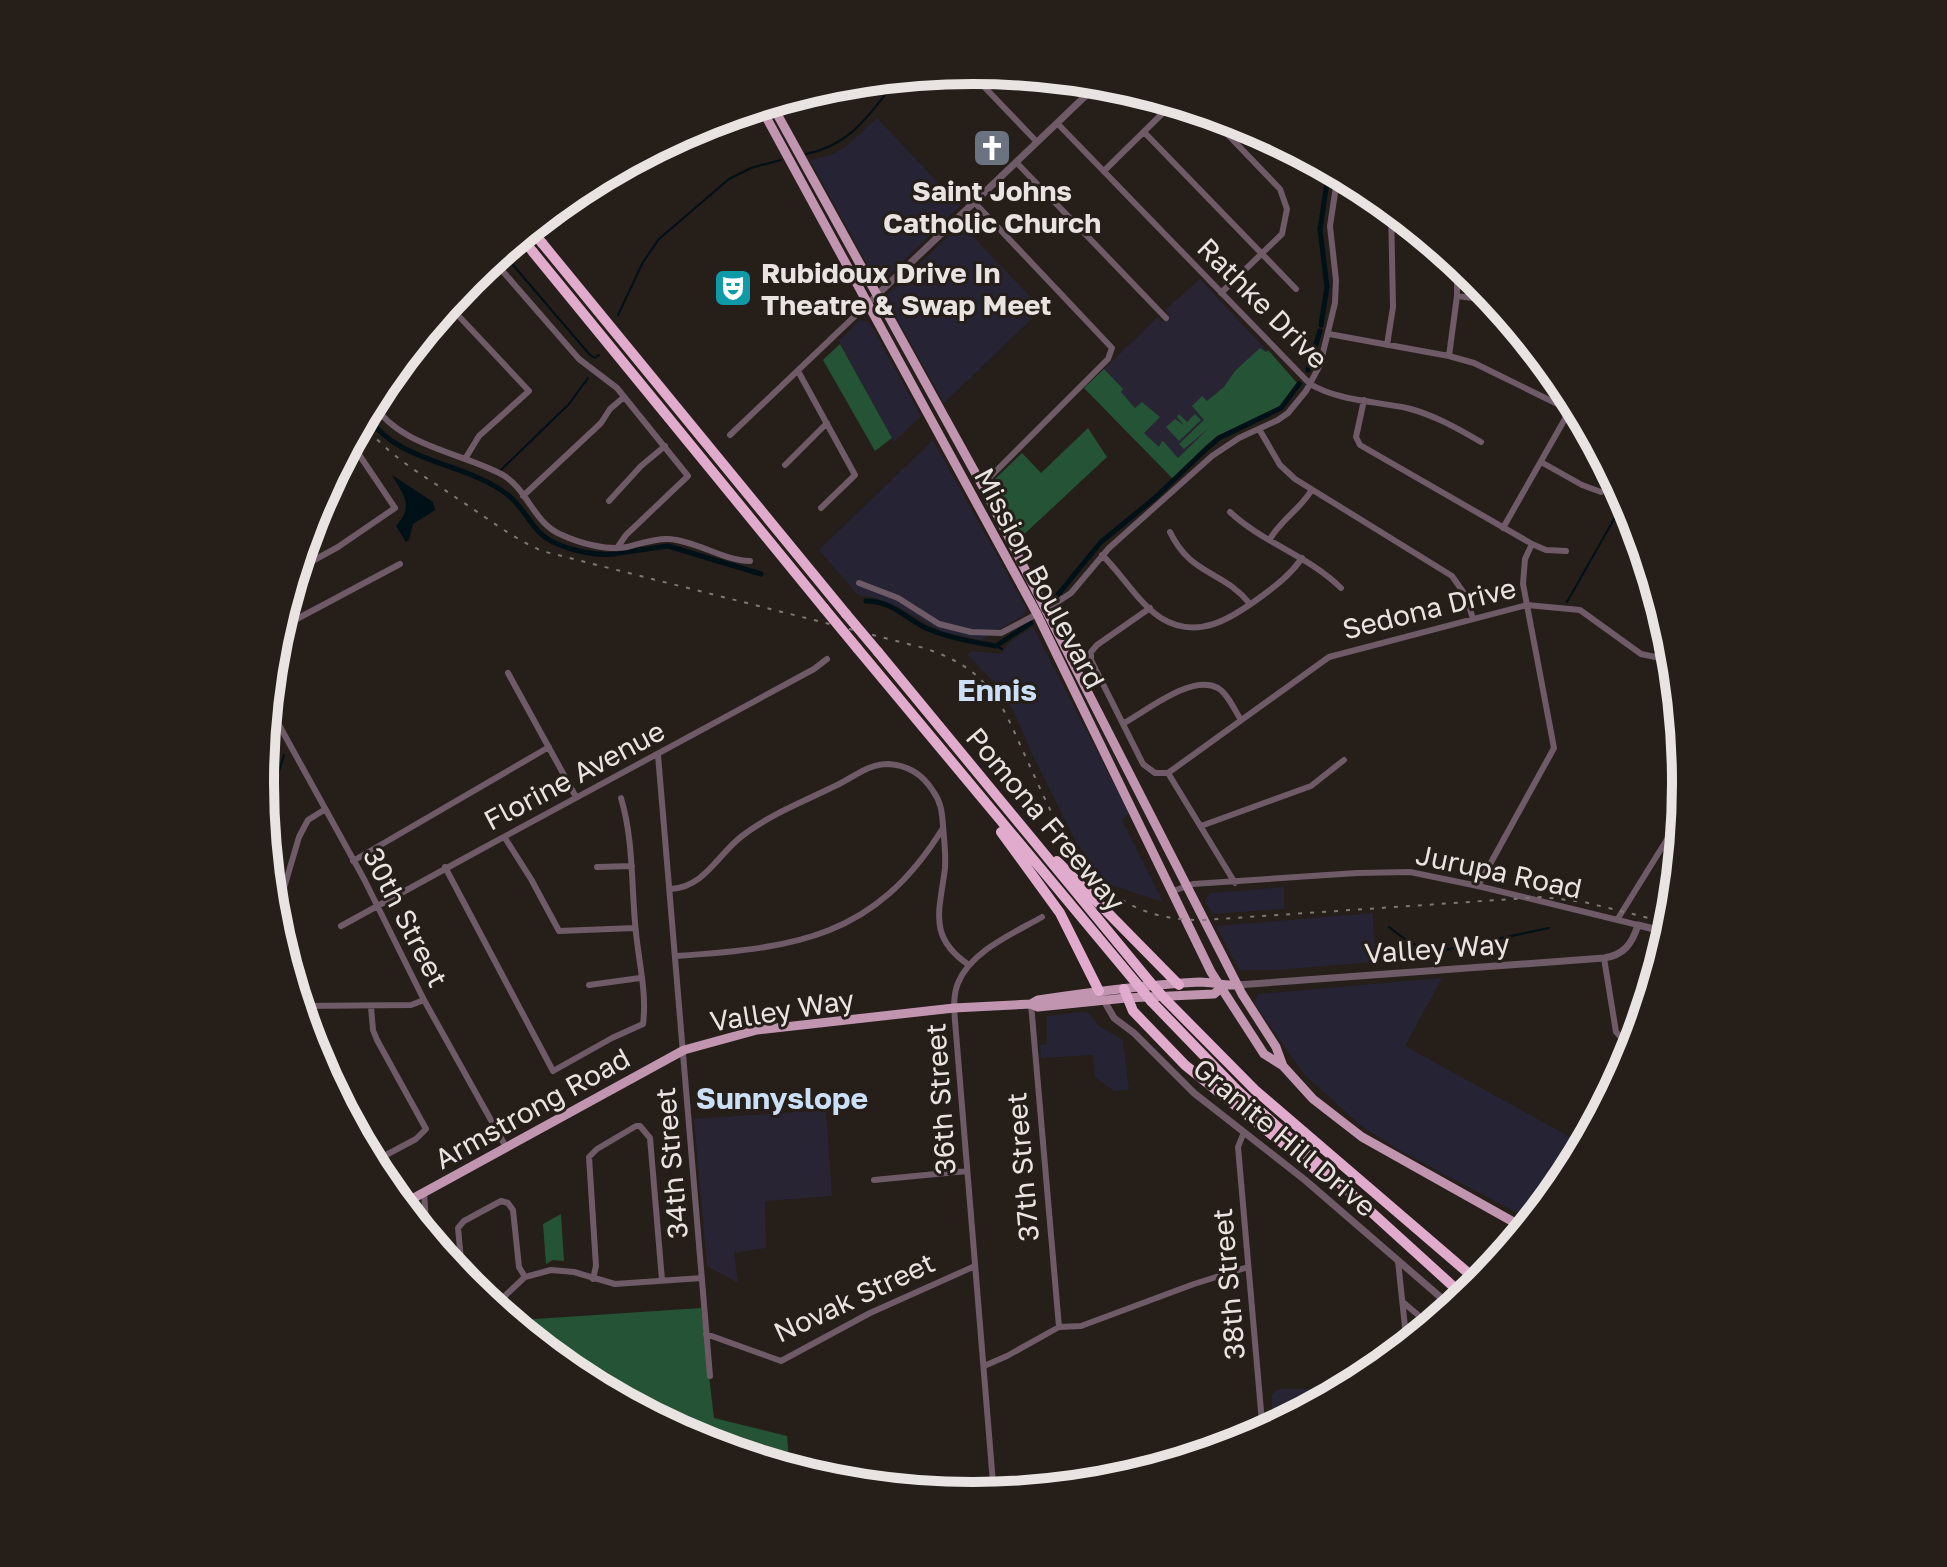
<svg xmlns="http://www.w3.org/2000/svg" width="1947" height="1567" font-family="'Golos Text',sans-serif">
<rect width="100%" height="100%" fill="#251e19"/>
<path fill="#262434" d="M877,118L960,206L889,275L871,271L810,160L831,155L845,147Z
M961,224L1042,309L944,403L887,301V295Z
M860,320L869,322L921,416L894,442L839,341Z
M933,440L1026,608L1025,614L981,640L943,632L898,607L876,598L858,595L819,550Z
M1033,627L1129,813L1122,820L1163,902L1105,883L1076,842L1032,754L1014,712L997,686L968,655L971,651L1001,654L1009,643Z
M1284,887V909L1213,914L1205,901L1210,893Z
M1373,913L1375,962L1275,970H1239L1216,926Z
M1442,978L1405,1046L1579,1142L1532,1221L1397,1149L1360,1125L1304,1074L1254,1003L1258,994Z
M1082,1012L1089,1013L1099,1026L1123,1040L1129,1090L1114,1091L1095,1077L1093,1055L1041,1058L1040,1045L1047,1044V1016Z"/>
<path fill="#282434" d="M1200,279L1297,383L1279,407L1217,436L1173,479L1084,388L1158,317L1162,322L1169,315L1165,310Z
M826,1110L832,1196L765,1201L766,1248L734,1253L738,1283L707,1266L694,1119Z
M1281,1389H1348L1271,1430L1272,1395L1275,1391Z"/>
<path fill="#255335" d="M840,344L892,438L875,451L823,360Z
M1260,348L1266,352L1268,350L1297,383L1279,407L1217,436L1173,479L1084,388L1104,369L1123,389L1121,392L1135,408L1142,402L1160,417L1144,433L1159,447L1162,441L1164,442L1178,458L1210,427L1184,449L1179,444L1204,420L1192,406L1202,396L1207,401L1224,387L1235,371Z
M1179,414L1187,422L1195,414L1201,420L1179,441L1166,427L1175,419L1184,425L1177,417Z
M1088,428L1107,457L1019,539L991,490L992,482L1022,453L1041,473Z
M561,1214L564,1261L553,1260L546,1264L543,1224Z
M701,1308L714,1418L787,1436L790,1470L700,1442L577,1376L515,1325L520,1320Z"/>
<path fill="#001017" d="M392,475L433,502L435,510L413,524L409,540L406,542L396,526C414,506 404,496 392,475Z"/>
<g fill="none" stroke-linecap="round" stroke-linejoin="round">
<path stroke="#001017" stroke-width="2" d="M1084,81L1087,84
M806,154C855,144 870,111 900,77
M513,265L590,355L595,358L599,355
M618,315L643,262L659,239L729,179L751,168L781,160
M501,470L569,404L588,378
M1567,602L1626,498
M996,646L1002,649
M264,820L284,755
M1389,927C1406,941 1419,949 1440,951L1549,928"/>
<path stroke="#001017" stroke-width="5" d="M1321,325L1327,287L1320,229L1329,169
M1308,370L1320,331
M366,414C396,464 465,461 508,495C527,510 532,533 555,543C573,551 596,556 615,554
M619,553L668,546L761,574
M1056,597L1101,542L1156,497L1207,448L1219,438L1281,408L1299,384
M866,601C893,601 906,619 928,629C950,638 973,642 996,646L1031,623"/>
<path stroke="#6f5a67" stroke-width="6" d="M969,71L1037,142
M1206,112L1280,189L1287,209L1282,234L1221,293
M1057,123L1310,384C1339,401 1374,401 1407,408C1434,415 1457,428 1481,442
M1144,132L1296,289
M1016,162L1166,318
M1104,171L1174,102
M974,202L1112,348L1108,359L982,485
M499,267L579,359L617,388L688,476L626,535L617,548
M1457,296L1473,298L1504,311
M454,311L529,391L479,436L465,459
M1329,334L1449,356L1474,363L1582,416
M1387,345L1393,307L1391,208
M1449,356L1457,296V262
M798,371L855,475L821,508
M1364,400L1356,437L1360,445L1532,544L1546,550L1566,551
M372,402C399,447 461,452 503,475C528,490 534,524 562,535C579,543 608,551 627,547C641,544 654,538 669,539C697,541 722,560 750,561
M1259,429L1280,465L1295,479L1452,576L1466,596L1473,619
M730,435L877,295
M1541,462L1582,485L1601,492
M785,465L827,423
M523,496L601,423L610,409L624,397
M609,501L641,466L665,446
M1230,512C1263,543 1309,556 1341,588
M1503,528L1570,410
M1170,532C1191,576 1223,570 1250,604
M1270,539C1281,520 1300,509 1311,491
M1102,555C1122,574 1138,603 1161,618C1198,641 1232,618 1262,596C1278,584 1291,574 1302,558
M296,570L338,547L395,508L360,456L338,466
M859,583L898,598L939,624L971,632L1001,633L1037,614
M1150,608L1097,645L1091,652V660L1143,764L1155,773H1168L1235,883
M1047,609L1071,593L1109,548L1212,456L1239,438L1278,420L1288,413L1306,391L1320,365L1335,303L1336,280L1330,226L1338,173
M278,629L400,564
M508,673L576,797
M268,705L364,879L424,1000L506,1147
M1124,723C1148,710 1191,674 1218,688C1228,694 1235,711 1241,720
M658,755L710,1376
M1168,773L1329,657L1527,605L1580,610L1641,654L1665,659L1675,658
M1201,826L1311,786L1344,760
M505,838L531,879L559,931L635,928
M353,861L549,747
M445,867L553,1071L612,1038L643,1024C647,994 639,963 636,933C631,888 634,841 621,798
M597,867L632,866
M1478,886L1554,748L1523,584L1525,559L1532,544
M671,889C705,887 718,854 742,836C769,815 802,802 833,787C852,779 866,764 888,764C908,765 923,775 933,791C941,802 942,812 943,825C944,840 946,853 945,868C940,910 927,937 969,965
M1173,891L1193,884L1357,873L1410,872L1478,886L1638,925
M1617,920L1684,812
M274,922L299,837L308,820L324,810
M341,926C498,839 657,755 814,669L827,659
M676,956C796,948 875,938 943,828
M1604,958L1616,1032L1634,1051
M589,985L640,978
M1031,1004L1059,1327
M299,1006L411,1005L424,1000
M308,1007L310,1042
M371,1007L373,1030L377,1040L426,1129L416,1139L371,1163
M1244,1132L1238,1147L1263,1434
M874,1180L967,1171
M424,1192L427,1237
M1553,1196L1614,1092
M1398,1261L1407,1346
M593,1279L596,1266L589,1157L597,1149L636,1126H640L650,1138L662,1280
M463,1281L458,1228L464,1221L501,1201L508,1203L513,1210L519,1267L525,1277
M1404,1303L1431,1326
M493,1307L525,1277L551,1270L574,1272L615,1284L702,1278
M706,1334L781,1361L870,1313L975,1266
M984,1366L1007,1356L1059,1327L1081,1326L1194,1284L1248,1267
M994,1495L955,1021C954,1009 953,995 958,983C971,951 1014,933 1042,917"/>
<path stroke="#6f5a67" stroke-width="7" d="M877,295L1100,82
M1237,985L1604,958C1624,955 1632,944 1638,925L1670,933
M1102,997L1114,1018L1134,1033L1194,1093L1305,1180L1453,1308"/>
<path stroke="#9d7b90" stroke-width="8" d="M400,363L579,189"/>
<path stroke="#c194b0" stroke-width="9" d="M771,103L982,485L1242,994L1276,1047L1283,1066
M760,106L1037,614L1211,972L1264,1054L1283,1066L1313,1099L1362,1137L1526,1229
M1031,1004L1038,1000C1091,992 1146,985 1200,982C1213,982 1223,986 1237,985
M401,1205L684,1050L757,1030L954,1008L1031,1004L1038,1007L1126,998L1214,994L1222,987"/>
<path stroke="#e1abcd" stroke-width="10" d="M542,243L846,614
M533,252L824,608
M857,648L1137,984
M878,652L1150,982
M1001,832L1060,913L1099,991
M1057,861L1179,985
M1124,989L1133,1011L1185,1065L1316,1170
M1165,999L1255,1090L1481,1284
M1151,1001L1238,1091L1466,1298"/>
<path stroke="#7e7874" stroke-width="2" stroke-dasharray="4 8" stroke-linecap="butt" d="M362,421C385,455 425,476 458,499C486,517 512,538 542,551L924,648C948,656 969,666 986,685C1003,704 1012,727 1022,749C1062,835 1091,922 1204,920L1542,897L1584,902L1673,924"/>
<path stroke="#e1abcd" stroke-width="10" d="M530,229L542,243
M521,237L533,252
M824,608L857,648
M846,614L878,652
M1150,982L1165,999
M1137,984L1151,1001"/>
</g>
<defs>
<symbol id="church-square" viewBox="-11 -11 22 22"><rect x="-9" y="-9" width="18" height="18" rx="4" fill="#6b7280" stroke="#251e19"/><path d="M-1.2-6h2.4v3.5h3.3v2.4h-3.3V6h-2.4V-.1h-3.3v-2.4h3.3Z" fill="#fff"/></symbol>
<symbol id="theatre-square" viewBox="-11 -11 22 22"><rect x="-9" y="-9" width="18" height="18" rx="4" fill="#0f9aa8" stroke="#251e19"/><path d="M-5-5.5Q0-4 5-5.5V0Q5 5 0 6Q-5 5-5 0ZM-3.3-2.5H-1v1.5H-3.3ZM1-2.5H3.3v1.5H1ZM-2.8 1Q0 5.5 2.8 1Z" fill="#fff"/></symbol>
</defs>
<g fill-rule="evenodd">
<use href="#church-square" x="970" y="126" width="44" height="44"/>
<use href="#theatre-square" x="711" y="266" width="44" height="44"/>
</g>
<g text-anchor="middle" dominant-baseline="central" stroke-width="6" stroke-linejoin="round" paint-order="stroke">
<g font-size="28" font-weight="bold" fill="#e9e4e1" stroke="#251e19">
<text x="992" y="190">Saint Johns<tspan x="992" dy="32">Catholic Church</tspan></text>
<text x="761" y="272" text-anchor="start">Rubidoux Drive In<tspan x="761" dy="32">Theatre &amp; Swap Meet</tspan></text>
</g>
<g font-size="28" fill="#e9e4e1" stroke="#251e19">
<text transform="translate(1263 303) rotate(45)">Rathke Drive</text>
<text transform="translate(1040 578) rotate(62)">Mission Boulevard</text>
<text transform="translate(1429 608) rotate(-14)">Sedona Drive</text>
<text transform="translate(574 775) rotate(-28)">Florine Avenue</text>
<text transform="translate(1046 819) rotate(50)">Pomona Freeway</text>
<text transform="translate(1499 871) rotate(12)">Jurupa Road</text>
<text transform="translate(406 917) rotate(63)">30th Street</text>
<text transform="translate(1437 948) rotate(-4)">Valley Way</text>
<text transform="translate(782 1010) rotate(-9)">Valley Way</text>
<text transform="translate(940 1099) rotate(-94)">36th Street</text>
<text transform="translate(532 1108) rotate(-29)">Armstrong Road</text>
<text transform="translate(1285 1137) rotate(40)">Granite Hill Drive</text>
<text transform="translate(671 1163) rotate(-95)">34th Street</text>
<text transform="translate(1022 1167) rotate(-95)">37th Street</text>
<text transform="translate(1228 1284) rotate(-95)">38th Street</text>
<text transform="translate(854 1297) rotate(-25)">Novak Street</text>
</g>
<g font-size="30" font-weight="bold" fill="#cbdff7" stroke="#251e19">
<text x="997" y="690">Ennis</text>
<text x="782" y="1098">Sunnyslope</text>
</g>
</g>
<path d="M0 0H1947V1567H0ZM274 783a699 699 0 1 1 1398 0a699 699 0 1 1-1398 0Z" fill="#251e19" fill-rule="evenodd"/>
<path fill="none" stroke="#e9e4e1" stroke-width="10" d="M274 783a699 699 0 1 1 1398 0a699 699 0 1 1-1398 0Z"/>
</svg>
